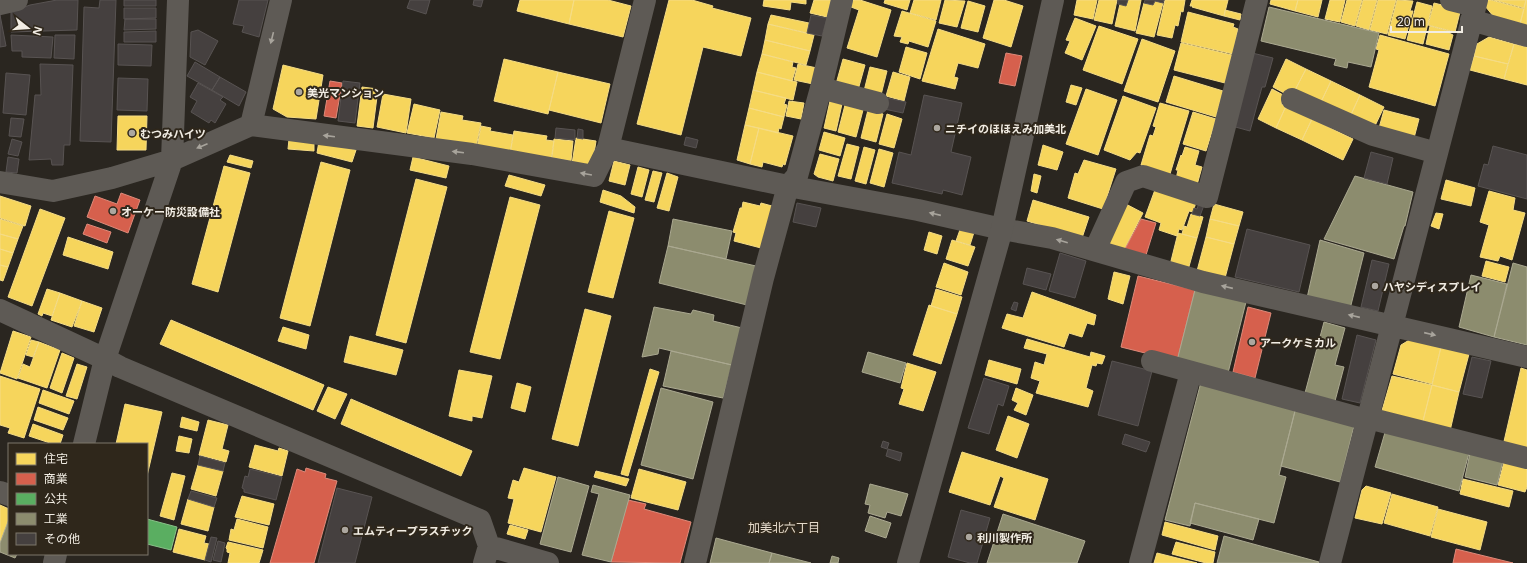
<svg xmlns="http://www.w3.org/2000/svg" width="1527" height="563" font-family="'Noto Sans','Noto Sans JP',sans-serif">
<rect width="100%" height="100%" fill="#2a2620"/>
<path fill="#f6d55c" stroke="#f5dc85" d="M520,0H574L569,24L517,11Z
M574,0H608L631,6L623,37L569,24Z
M669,0H692L713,6L712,8L751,18L741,56L703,47L681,135L637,124Z
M764,0H806V4L791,2L790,10L763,6Z
M814,0H831L827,17L810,13Z
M853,0H860L891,10L877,57L847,48L859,10L851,7Z
M885,0H910L907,10L884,3Z
M914,0H941L936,20L910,13Z
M945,0L965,1L957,27L939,23Z
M994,0H1004L1023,6L1011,47L983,38Z
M1077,0H1097L1093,19L1074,15Z
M1099,0H1117L1112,24L1094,20Z
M1128,0H1141L1135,31L1115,26L1120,4L1126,6Z
M1165,0H1185L1183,12L1181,11L1178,26L1175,25L1172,38L1157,35Z
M1192,0H1228L1224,16L1192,7L1193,6H1190Z
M1271,0H1298L1295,11L1270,4Z
M1298,0H1322L1318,17L1295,11Z
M1330,0H1345L1340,22L1325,19Z
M1347,0H1362L1355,26L1341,22Z
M1363,0H1377L1369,30L1356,26Z
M1378,0H1396L1387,34L1370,30Z
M1397,0L1413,1L1410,11H1413L1405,39L1388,35Z
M1486,0H1491L1524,9L1520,24L1494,17L1485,6Z
M1494,0H1526L1524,8Z
M1526,0H1527V26L1520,24Z
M968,1L985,6L978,32L961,28Z
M1155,1L1163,3L1154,37L1136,33L1144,3L1153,5Z
M1417,2L1432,6L1423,44L1407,40Z
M1434,3L1454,8L1460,12L1455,32L1428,25Z
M1225,10L1241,14L1240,20L1224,16Z
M902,11L936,21L928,47L909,41L908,44L900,42L902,37L894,36Z
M1188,12L1234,24L1233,27L1238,29L1233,54L1181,42Z
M771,15L809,23L807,33L768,24Z
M1075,18L1096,26L1082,60L1065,53L1070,41L1066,40Z
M768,24L814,35L810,51L765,40Z
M1099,26L1138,39L1122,84L1083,70Z
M1430,26L1449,31V33L1453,35L1449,50L1426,44Z
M938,29L985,44L978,68L958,63L954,77L958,78L955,89L922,81Z
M1380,35L1449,54L1435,106L1369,87L1379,50L1376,49Z
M1489,37L1514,44L1508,64L1474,56L1477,44Z
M1142,39L1175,51L1158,102L1124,91Z
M765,40L810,51L806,65L762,54Z
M1181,43L1232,55L1225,83L1174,70Z
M1514,44L1527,47V85L1504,79Z
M906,47L927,53L920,79L899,72Z
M762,54L793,62L792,67L796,68L792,81L757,72Z
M1474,56L1508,64L1504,79L1470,70Z
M504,59L558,72L548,114L494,101Z
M843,59L865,65L858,90L836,84Z
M1286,59L1306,69L1294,92L1286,94L1273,87Z
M798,64L817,68L813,84L794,80Z
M283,65L323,75L316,119L287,117L273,109Z
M870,67L887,71L881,95L864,91Z
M1306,69L1331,81L1320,104L1294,92Z
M558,72L610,84L601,123L549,110Z
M757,72L797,82L793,100L753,90Z
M893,72L910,77L904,101L886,96Z
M1174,76L1223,91L1216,117L1166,102Z
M1331,81L1360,95L1349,119L1320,104Z
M1071,85L1082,88L1076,105L1066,102Z
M362,87L378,89L373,128L357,126Z
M1086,89L1117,100L1098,155L1066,144Z
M1272,89L1285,96L1281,104L1286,106L1276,128L1258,119Z
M753,90L786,98L784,104L787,105L784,117L749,108Z
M383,94L411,99L406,133L377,127Z
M1360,95L1384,107L1373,130L1349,119Z
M1123,96L1156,108L1140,153L1137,152L1130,160L1104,150Z
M789,101L804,103L801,119L786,116Z
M830,101L842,104L836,131L824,128Z
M1160,103L1189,111L1170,174L1141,165L1150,135L1153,136L1156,127L1153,126Z
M414,104L440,110L434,138L407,133Z
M845,105L863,110L856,137L838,132Z
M1286,106L1312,119L1302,140L1276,128Z
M749,108L784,117L781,129L779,128L778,133L745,125Z
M868,110L883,114L876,142L861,138Z
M1384,110L1419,119L1414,138L1379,128Z
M441,112L463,116L462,120L481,123L476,147L436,139Z
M1193,112L1216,119L1206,151L1183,144Z
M887,114L902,119L894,148L879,144Z
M118,116H147L146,150H117Z
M1312,119L1353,139L1343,160L1302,140Z
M745,125L759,128L750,164L737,160Z
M481,126L491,128L490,131L513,135L510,154L477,148Z
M759,128L793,136L785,165L783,164L782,167L763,162L762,167L750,164Z
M514,131L547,136L546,140L554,141L551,160L510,154Z
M824,132L845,138L840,156L819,150Z
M576,138L596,141L592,167L572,164Z
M289,139L314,141V151L288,149Z
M554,139L573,141L571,161L552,158Z
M319,141L356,150L352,162L317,153Z
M847,144L859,147L851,179L838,176Z
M1043,145L1063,152L1057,170L1038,165Z
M864,147L875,150L866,184L855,181Z
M1185,147L1199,151L1195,165L1202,167L1197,185L1176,179L1178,170H1176L1181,155L1182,156Z
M879,149L893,153L884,187L870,183Z
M820,154L839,159L833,181L818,177L814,174Z
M230,155L253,161L251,168L227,162Z
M413,157L449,166L446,178L410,170Z
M1084,160L1116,169L1103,209L1068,198L1075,173L1078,174Z
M614,161L630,165L625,185L609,181Z
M321,162L350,170L310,326L280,318Z
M224,166L250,173L218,292L192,284Z
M638,167L649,170L642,197L631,194Z
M653,171L662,173L654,202L645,200Z
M667,173L678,177L669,211L657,208Z
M1034,174L1041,176L1037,193L1031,191Z
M509,175L545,185L541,196L505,186Z
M416,179L447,187L406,343L376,335Z
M1446,180L1475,188L1471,206L1441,199Z
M1156,187L1197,199L1193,212L1189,211L1182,230L1179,229L1177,236L1159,230L1161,223L1145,217Z
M603,190L621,196L635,207L634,213L600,202Z
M1489,191L1515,198L1513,210L1525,213L1512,260L1500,256L1498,261L1480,257L1489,225L1480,222Z
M0,196L31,206L25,226L0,218Z
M510,197L540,205L500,359L470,352Z
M1033,200L1089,217L1082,238L1027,221Z
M743,202L760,206L761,203L772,206L761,248L734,241L736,233L733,232L740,208H742Z
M1122,202L1143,213L1124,250L1102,245Z
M1214,204L1243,212L1239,226L1210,219Z
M40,209L65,218L32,306L8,297Z
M609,211L634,218L613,298L588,292Z
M1436,213L1443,214L1439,229L1431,226Z
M1191,214L1203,217L1197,238L1182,234L1184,226L1187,227Z
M0,219L23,226L18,239L0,234Z
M1210,219L1239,226L1234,244L1206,237Z
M962,224L975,229L970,245L956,241Z
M929,232L942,236L937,254L924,250Z
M1178,233L1197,238L1188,270L1170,265Z
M0,234L18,239L13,253L0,249Z
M68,237L113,252L108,269L63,255Z
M1206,237L1234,244L1225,278L1197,271Z
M952,240L975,247L968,266L946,259Z
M0,249L13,253L8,267L0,265Z
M1486,261L1509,267L1505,282L1482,276Z
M944,263L968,272L961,295L936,287Z
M0,265L8,267L3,281L0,280Z
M1114,272L1130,276L1123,304L1108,299Z
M47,289L60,293L52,316L43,313L42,316L38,314Z
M936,289L962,297L957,314L931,306Z
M1032,292L1096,315L1094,325L1087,323L1082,337L1069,333L1064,347L1002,328L1007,314L1023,318Z
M60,293L82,301L72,327L51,320Z
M82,301L102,308L94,332L74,326Z
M929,305L957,314L941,364L913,355Z
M585,309L611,316L578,446L552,439Z
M171,320L324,385L313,410L160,344Z
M283,327L309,335L306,349L278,341Z
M13,331L31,337L17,379L0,373Z
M350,336L403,350L396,375L344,362Z
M1027,339L1090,357L1091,352L1105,356L1102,364L1097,363L1096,366L1092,365L1086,388L1093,391L1088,407L1036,393L1040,381L1031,378L1035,362L1044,365L1047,354L1024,348Z
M1411,339L1441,347L1432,384L1393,374L1401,345Z
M31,340L39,342L33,357L26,355Z
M39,342L60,350L47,388L18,378L23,364L30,367Z
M1441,347L1469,354L1459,392L1432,385Z
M62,353L74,358L62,393L50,388Z
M989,360L1021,369L1017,384L985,375Z
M907,363L936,372L923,411L899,404L904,389L901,388Z
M77,364L87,367L77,399L66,396Z
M1521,368L1527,370V450H1502Z
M650,369L659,372L628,476L621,474Z
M459,370L492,376L482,418L472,416V421L449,416Z
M0,376L40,389L24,438L8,433L10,428L0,425Z
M1392,376L1432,385L1422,425L1381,414Z
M517,383L531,387L525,412L511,408Z
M1432,385L1459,392L1450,431L1422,425Z
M328,387L347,394L335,419L317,411Z
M1016,388L1033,395L1026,415L1014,410L1018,403L1012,400Z
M43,390L74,401L69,414L39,403Z
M351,399L472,451L461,476L341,424Z
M125,404L162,412L147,476V444H116Z
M38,407L68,418L63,430L34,420Z
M1008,416L1029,424L1017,458L996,450Z
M182,417L199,422L197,431L180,427Z
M208,420L228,425L222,449L229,451L226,462L199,455Z
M33,424L63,435L60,444H53L29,436Z
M179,436L192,439L189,453L176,451Z
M255,445L278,451L279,448L288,451L282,476L249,467Z
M962,452L1048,479L1035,520L994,507L1004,478L1000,476L990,505L949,492Z
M1504,462L1527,469V487L1525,492L1498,485Z
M198,465L223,471L216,496L191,489Z
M524,468L556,477L541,532L508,523L514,499L508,498L513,480L519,482Z
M639,469L686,482L678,510L631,498Z
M596,471L629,479L626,486L594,477Z
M172,473L185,476L174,520L160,516Z
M1463,479L1513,491L1509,507L1460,494Z
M1366,486L1391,493L1382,524L1355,518L1362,490Z
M1392,494L1438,507L1430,536L1384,523Z
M242,496L274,504L269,525L235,517Z
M188,499L214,507L208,531L181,524Z
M0,505L9,509V519L0,543Z
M1438,509L1487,522L1480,550L1431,537Z
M237,519L268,527L263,548L229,540L231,529L234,530Z
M1165,522L1218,536L1215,550L1162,535Z
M510,525L528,530L525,539L507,534Z
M179,529L206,536L204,543L209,544L205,560L173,552Z
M228,542L263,550L259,563H228L230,553L227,552V549L226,548Z
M1176,542L1215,552L1213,563H1206L1172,554Z
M1157,553L1197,563H1154Z"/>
<path fill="#d6604d" stroke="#de8a7a" d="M1006,53L1022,56L1015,86L999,83Z
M330,81L342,83L336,118L324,116Z
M121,193L140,200L128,233L87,217L95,196L117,204Z
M1141,219L1156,223L1146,255L1125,249Z
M87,224L111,232L107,243L83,234Z
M1138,276L1195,290L1177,361L1121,347Z
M1248,307L1271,313L1255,378L1233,372Z
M306,468L326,474L325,478L337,481L314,563H270L297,469L305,472Z
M628,500L646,504L644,509L691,522L680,563L611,562Z
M1456,549L1513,563H1453Z"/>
<path fill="#5aae61" stroke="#88c188" d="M147,519L177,527L171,550L147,544Z"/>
<path fill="#8c8c6e" stroke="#aba991" d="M1269,7L1379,33L1371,67L1348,62L1347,68L1334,65L1336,59L1261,41Z
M1355,176L1413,192L1405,226H1404L1394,259L1324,239Z
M673,219L732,231L726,259L668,246Z
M1320,240L1364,253L1350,309L1307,298Z
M668,246L756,266L747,305L659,283Z
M1513,263L1527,267V345L1494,337Z
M1471,275L1507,284L1494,337L1459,327Z
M1195,290L1246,302L1228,373L1177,361Z
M654,307L691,314L693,310L714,315L713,321L742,328L732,365L659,348L658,354L642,357Z
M1324,322L1345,328L1335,365L1344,367L1335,401L1305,393Z
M671,351L732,365L723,398L663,386Z
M868,352L906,363L900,383L862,372Z
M1201,382L1296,407L1279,475L1286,477L1274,523L1195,503L1190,526L1165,520Z
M661,388L713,402L693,479L641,465Z
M1296,407L1355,422L1340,482L1281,466Z
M1386,429L1469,453L1459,491L1375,467Z
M1470,453L1503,461L1497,485L1465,477Z
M558,477L589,486L571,552L540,544Z
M870,484L908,494L901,516L887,512L885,518L868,513L870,505L865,504Z
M593,485L630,495L611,562L582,555L599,494L591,492Z
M1195,503L1259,519L1253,540L1190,523Z
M1003,514L1085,541L1077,563H987Z
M870,516L891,523L886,538L865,531Z
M9,519V554H17L15,558L0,552V543Z
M1224,536L1319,562V563H1217Z
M716,538L772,553L769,563H710Z
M772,553L811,563H769Z
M832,556L839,558L838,563H830Z"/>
<path fill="#45403f" stroke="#585352" d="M57,0H78L77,30L11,32V12L30,5Z
M100,0H116L111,142L80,141L84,7L99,8Z
M124,0H156V6H124Z
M239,0H268L259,37L242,32L244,26L233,24Z
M410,0H430L426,14L407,8Z
M474,0H483L481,7L473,5Z
M1118,0H1128L1126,6L1118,4Z
M1145,0H1164L1163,3L1155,1L1153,5L1144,3Z
M124,8H156V18L124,19Z
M0,15L6,46L0,47Z
M811,15L827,18L822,36L807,33Z
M125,19H156V29L124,30Z
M198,30L218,41L205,65L190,57L191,32Z
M156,31V42H124V32Z
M11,35L53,37L51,58L22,57V51H12Z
M55,35H75L74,59L54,58Z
M118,44L152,45L151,66L118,65Z
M1248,52L1273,58L1265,87H1262L1250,131L1228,125Z
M195,62L220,77L212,90L187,76Z
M40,64L73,65L70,145H64L63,165H52L51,159L29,160L35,95H41Z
M6,73L30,75L26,115L3,113Z
M220,77L246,92L239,106L212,90Z
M118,78L148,79L147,111L117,110Z
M343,81L360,83L355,123L338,121Z
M198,83L223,97L220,100L226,104L215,123L211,120L209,123L191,112L197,101L190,97Z
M924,95L962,103L951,152L971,157L962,195L943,190L942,194L892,183L899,152L911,155Z
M887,98L906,102L903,113L884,109Z
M11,118L24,119L21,137L9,136Z
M556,128L575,130V140L555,138Z
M578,129L583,130V139L577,138Z
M686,137L698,140L696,148L684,145Z
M12,139L22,142L18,156L8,154Z
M1493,146L1527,155V199L1478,186L1484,164L1488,165Z
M1371,152L1393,158L1387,184L1364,178Z
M8,157L19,159L17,173L6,172Z
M797,203L821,208L816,227L793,222Z
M1199,203L1204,205L1200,216L1192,214L1194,208L1197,209Z
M1247,229L1310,245L1299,292L1235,277Z
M1060,253L1086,261L1075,298L1049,291Z
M1372,260L1389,264L1378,311L1361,307Z
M1027,268L1051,274L1046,290L1023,284Z
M1014,302L1018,303L1016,311L1011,309Z
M1357,335L1376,340L1360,403L1342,399Z
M1472,357L1491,361L1482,398L1463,394Z
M1112,361L1152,371L1138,426L1098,415Z
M984,378L1009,386L1003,406L998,404L989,434L968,428Z
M1125,434L1150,442L1146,452L1122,444Z
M883,441L889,443L887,449L881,447Z
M888,449L902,453L900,461L886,456Z
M200,456L225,463L223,471L198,465Z
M250,469L282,477L276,500L244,492V489L242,488L245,476L248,477Z
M337,488L372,497L355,563H318Z
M191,491L217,498L214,507L188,499Z
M961,510L990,518L977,563H970L948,557Z
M211,537L217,538L211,562L205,560Z
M218,541L225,543L221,562L213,560Z"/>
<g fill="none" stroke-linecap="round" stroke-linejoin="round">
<path stroke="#5e5a55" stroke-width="22" d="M1451,0L1475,6
M0,4L17,0
M1471,20L1527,36
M821,88L878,103
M1292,99L1373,135L1437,153
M251,125L281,0
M608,148L788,186L918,210L1002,229L1052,238L1203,282L1527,357
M0,182L53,191L112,178L172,160L251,125L472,154L594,176L608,148L645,0
M1095,250L1126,182L1143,176L1207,197L1257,0
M0,310L105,359L120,367L480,520L489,546L484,563
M1152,361L1367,420
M1368,418L1527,458
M84,444L105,359L172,160L178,0
M0,492L9,495
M489,546L548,563
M54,563L56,554
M695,563L763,278L788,186L797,176L821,88L842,0
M1140,563L1191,372
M1330,563L1477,0"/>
<path stroke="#5e5a55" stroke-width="22" d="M908,563L1002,229L1053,0"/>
</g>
<defs><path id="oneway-solid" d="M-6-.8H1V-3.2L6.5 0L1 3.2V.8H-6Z"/></defs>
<g fill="#a8a49c">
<use href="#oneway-solid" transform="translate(272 38) rotate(104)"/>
<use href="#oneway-solid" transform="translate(329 136) rotate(-173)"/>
<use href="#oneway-solid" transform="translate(202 146) rotate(157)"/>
<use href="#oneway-solid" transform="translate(458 152) rotate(-173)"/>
<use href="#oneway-solid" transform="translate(586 174) rotate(-170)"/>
<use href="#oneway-solid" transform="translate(935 214) rotate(-167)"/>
<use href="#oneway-solid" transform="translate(1062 241) rotate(-164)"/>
<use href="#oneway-solid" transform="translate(1227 287) rotate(-167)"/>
<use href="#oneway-solid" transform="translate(1354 316) rotate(-167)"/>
<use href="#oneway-solid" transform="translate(1430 334) rotate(13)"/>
</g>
<g fill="#aca79f" stroke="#2f271b" stroke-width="1.5">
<circle cx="299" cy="92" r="4"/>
<circle cx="937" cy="128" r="4"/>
<circle cx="132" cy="133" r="4"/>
<circle cx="113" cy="211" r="4"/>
<circle cx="1375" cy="286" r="4"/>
<circle cx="1252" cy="342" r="4"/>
<circle cx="345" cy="530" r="4"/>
<circle cx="969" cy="537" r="4"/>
</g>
<g text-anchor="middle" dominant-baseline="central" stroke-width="4" stroke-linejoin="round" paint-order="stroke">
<g font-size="11" font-weight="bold" fill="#f2ede4" stroke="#2f271b" text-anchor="start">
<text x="307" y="92">美光マンション</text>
<text x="945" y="128">ニチイのほほえみ加美北</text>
<text x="140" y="133">むつみハイツ</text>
<text x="121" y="211">オーケー防災設備社</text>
<text x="1383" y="286">ハヤシディスプレイ</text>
<text x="1260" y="342">アークケミカル</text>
<text x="353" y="530">エムティープラスチック</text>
<text x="977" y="537">利川製作所</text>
</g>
<g font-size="12" fill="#e5daca" stroke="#2f271b">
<text x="784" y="527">加美北六丁目</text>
</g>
</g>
<rect x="8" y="443" width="140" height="112" fill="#2f271b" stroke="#7d766b"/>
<rect x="16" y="453" width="20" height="12" fill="#f6d55c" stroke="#7d766b"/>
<text x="44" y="463" font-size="12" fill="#f2ede4">住宅</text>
<rect x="16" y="473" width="20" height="12" fill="#d6604d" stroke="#7d766b"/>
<text x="44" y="483" font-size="12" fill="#f2ede4">商業</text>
<rect x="16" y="493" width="20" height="12" fill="#5aae61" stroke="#7d766b"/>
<text x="44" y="503" font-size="12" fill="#f2ede4">公共</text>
<rect x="16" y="513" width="20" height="12" fill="#8c8c6e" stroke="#7d766b"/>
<text x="44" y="523" font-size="12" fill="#f2ede4">工業</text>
<rect x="16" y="533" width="20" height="12" fill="#45403f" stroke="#7d766b"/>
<text x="44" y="543" font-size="12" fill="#f2ede4">その他</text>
<g transform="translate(28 28) rotate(107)" stroke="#2f271b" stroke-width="3" paint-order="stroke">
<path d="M0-3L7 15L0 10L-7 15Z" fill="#f2ede4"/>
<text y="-6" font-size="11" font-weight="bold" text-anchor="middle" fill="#f2ede4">N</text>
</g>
<path d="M1391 26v6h71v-6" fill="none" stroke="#f2ede4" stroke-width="2"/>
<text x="1397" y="26" font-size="12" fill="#f2ede4" stroke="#2f271b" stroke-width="3" paint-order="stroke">20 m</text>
</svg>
